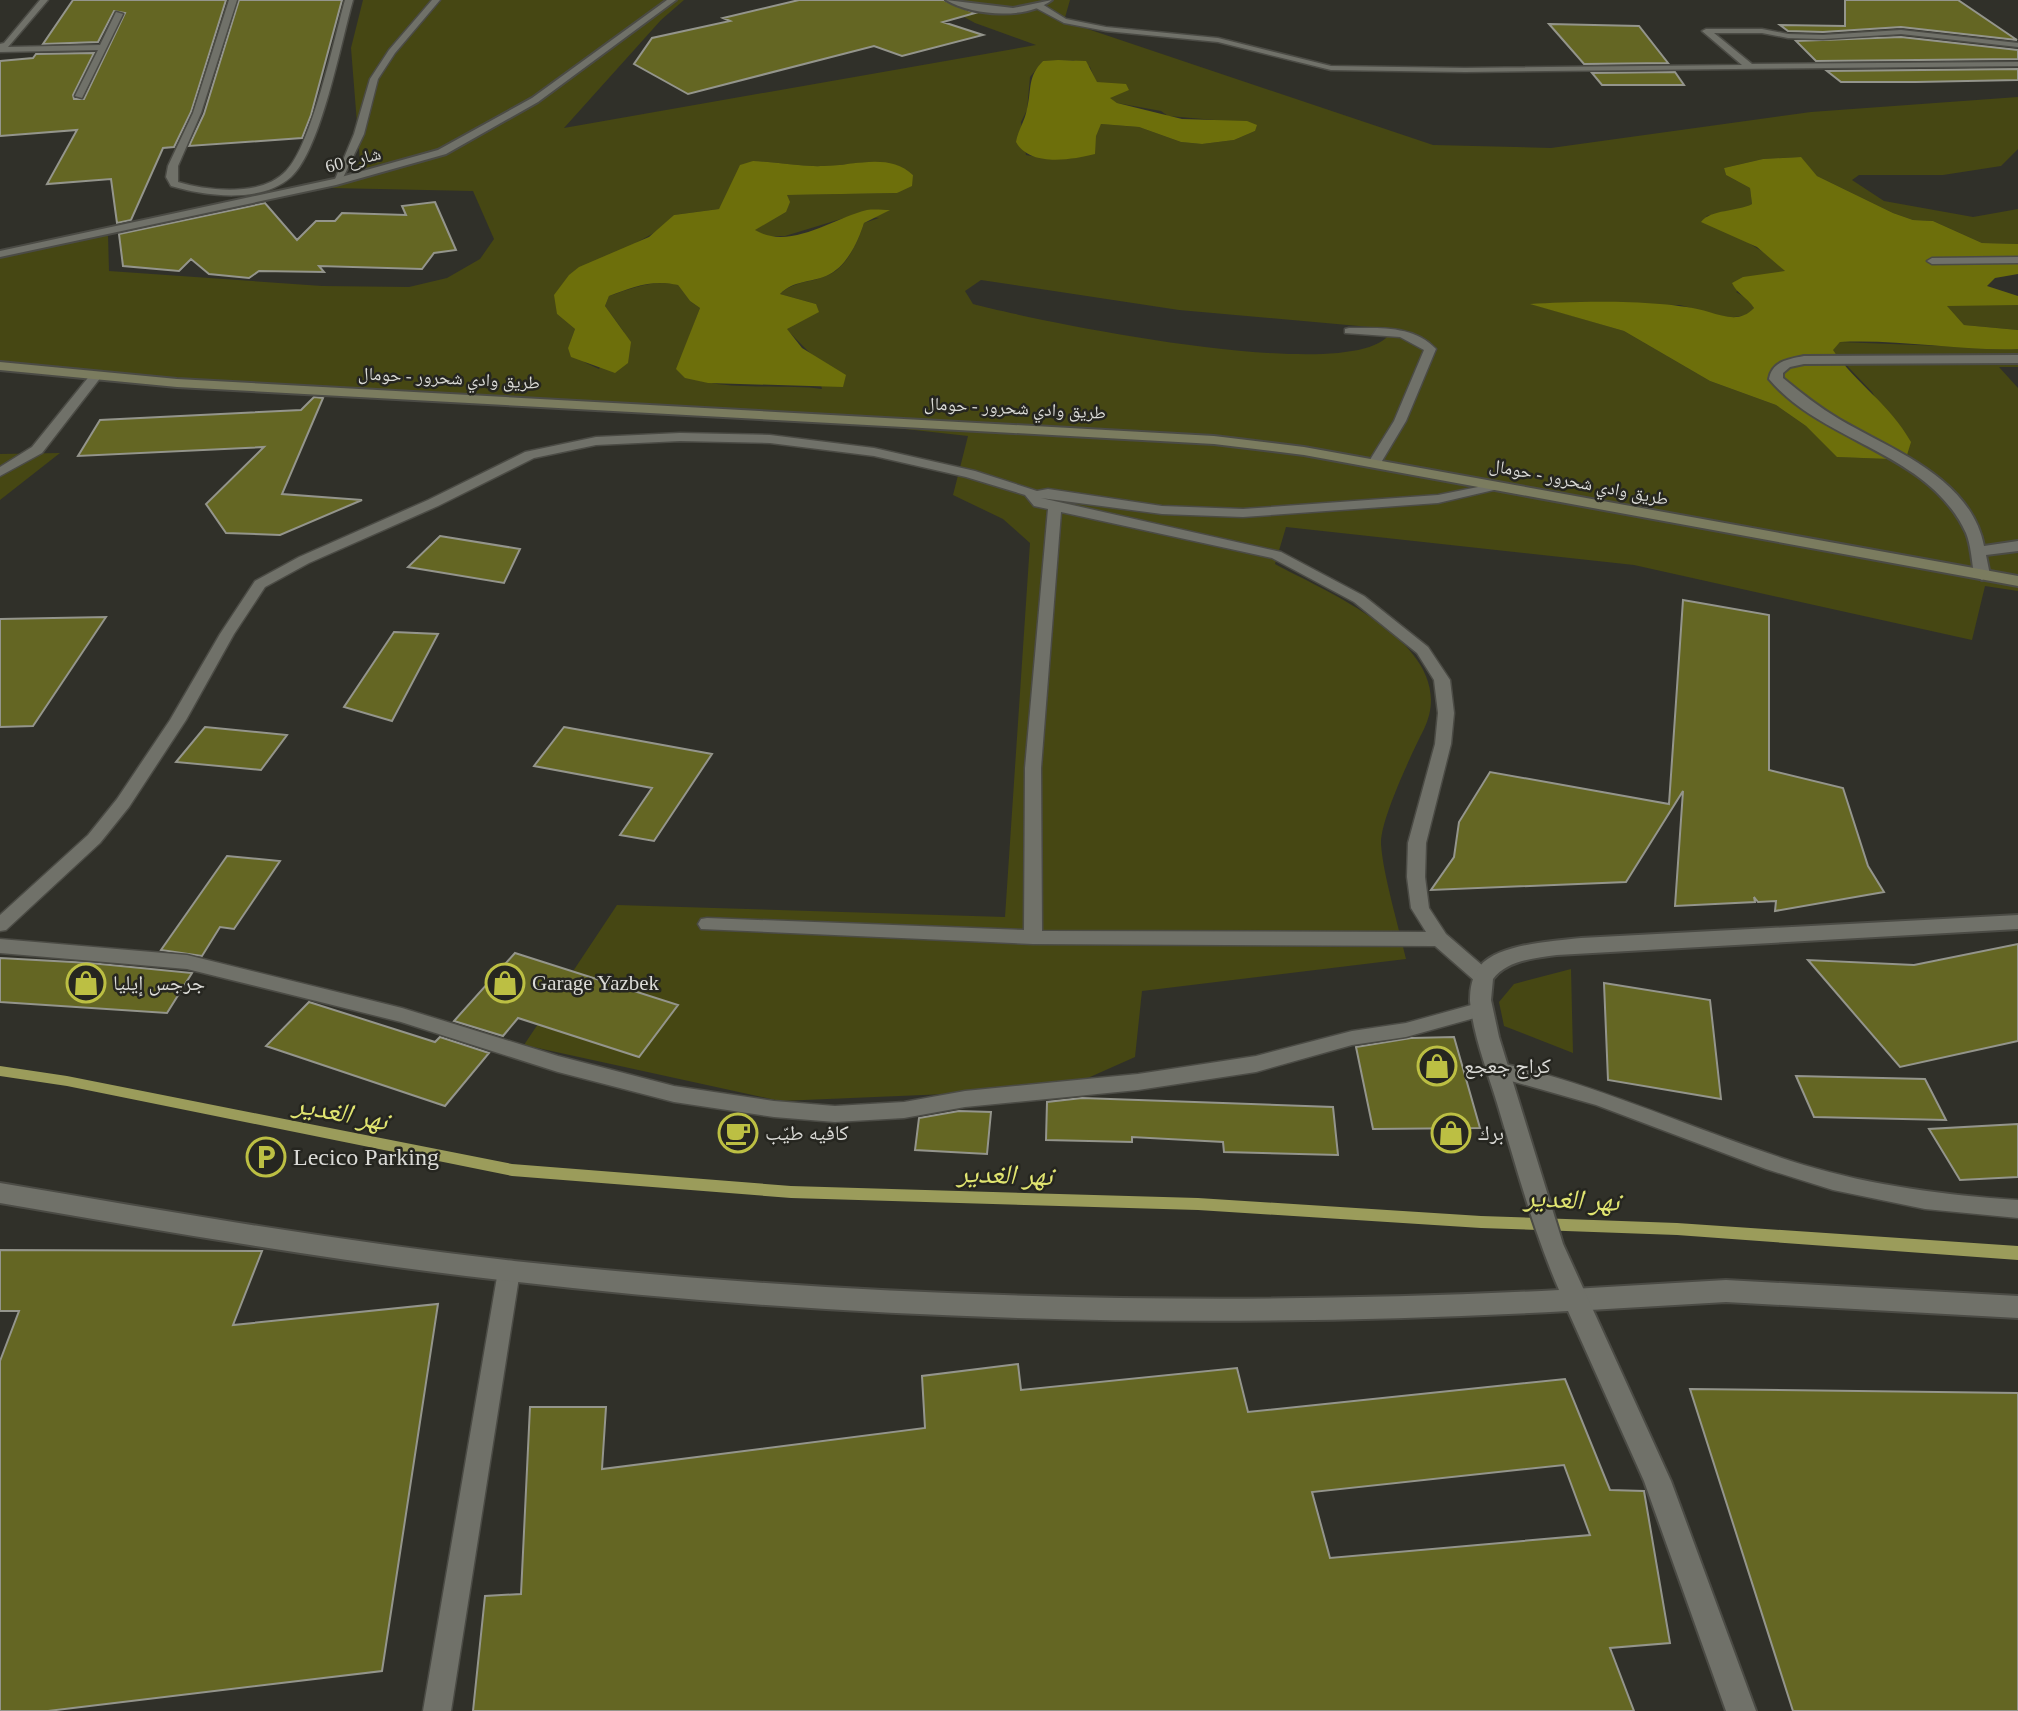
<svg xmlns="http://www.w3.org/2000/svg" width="2018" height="1711" font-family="'Times New Roman','Noto Naskh Arabic',serif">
<rect width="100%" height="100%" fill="#303029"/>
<path fill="#464713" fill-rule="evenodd" d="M363,0H684L661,20L564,128L1036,45L975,23L933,0H1070L1064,21L1433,145L1551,148L1811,112L2018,97V149L2001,166L1943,175H1859L1852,180L1884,201L1973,217L2018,209V244L1982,243L1933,221L1913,220L1893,213L1817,176L1800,157L1763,159L1724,168L1726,175L1750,188L1752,204L1741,210L1706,216L1771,257L1786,272L1766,275L1736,292L1748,299L1754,308L1747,315L1728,318L1680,305L1532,304L1624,331L1710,381L1776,405L1806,426L1838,457L1888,459L1907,455L1872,392L1832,350L1840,342L2018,349V367H1999L2018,388V591L1985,586L1972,640L1634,565L1286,527L1275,564C1328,593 1463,647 1424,729C1412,753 1380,820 1381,844C1383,875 1399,927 1406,959L1142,991L1135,1057L1063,1089L780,1101L524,1045L617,905L1005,917L1030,543L1003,519L953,495L968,436L860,424L133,384L0,364V250L108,234L109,271L322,286L409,287L447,278L480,259L494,239L473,191L331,188L350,175L360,161L351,48ZM1073,60L1090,67L1096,82L1109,84V98L1117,103L1161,111L1168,116L1215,120L1255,131L1234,140L1202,144L1181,142L1139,127L1101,124L1080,157L1042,158L1026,155L1021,122L1027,110L1030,77L1043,61ZM753,161C777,162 800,167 824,166C852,166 889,153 913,175L897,193L786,195V212L754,230L766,236H785L854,215L879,218L864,223C858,242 846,269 826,276C809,283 794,281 780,294L816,304L786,329L813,356L822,389C785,383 701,394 677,369L700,308L690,301L678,285C653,279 633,288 609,296L605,306L624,332L599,369L586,363L568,348L575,329L557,314L636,243L659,230L674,215L719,209ZM981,280L1179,310L1392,329C1371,392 1029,319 973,304L965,291Z
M1961,304L2018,305V330L1964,325L1946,306Z
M60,453L0,500V454Z
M1571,969L1573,1053L1504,1026L1499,1002L1514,984Z"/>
<path fill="#6d6f0b" d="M1058,60L1086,61L1097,82L1126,84L1129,90L1110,98L1117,103L1182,119L1247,121L1257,125L1255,131L1234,140L1202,144L1181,142L1139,127L1101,124L1096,136L1095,154C1071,160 1030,167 1016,142C1018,130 1025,121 1027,109C1032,89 1027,77 1043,61Z
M1801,157L1817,176L1893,213L1913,220L1933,221L1982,243L2018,244V274L1995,278L1987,286L2018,296V305L1947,306L1964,325L2018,330V349C1959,351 1899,339 1840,342L1833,350C1856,384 1889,403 1911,442L1907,455L1888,459L1837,457L1806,426L1776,405L1710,381L1624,331L1530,304C1577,301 1666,299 1709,312C1726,317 1741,322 1754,308C1747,297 1737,294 1732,283L1743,277L1785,271L1757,247L1701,222C1711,209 1737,212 1752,204L1750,188L1726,175L1724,168L1763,159Z
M753,161C777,162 800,167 824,166C853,166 889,152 913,175L912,186L897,193L787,195L790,202L786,212L755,230C790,251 833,218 867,210C874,209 883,210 890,210L864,223C858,242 846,268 826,276C809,283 794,280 780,294L816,304L819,312L787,329L802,348L846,375L843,387L708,383L685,378L676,369L700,308L690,301L678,285C653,279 632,287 609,296L605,306L631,342L628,363L615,373L571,357L568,348L575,329L557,314L554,295L569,275L579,267L649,237L674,215L719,209L740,165Z"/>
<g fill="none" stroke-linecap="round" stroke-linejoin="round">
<path fill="#9b9c5b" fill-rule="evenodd" d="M0,1066L67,1076L512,1164L791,1186L1198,1198L1481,1216L1677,1223L2018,1246V1260L1677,1235L1481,1228L1198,1210L791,1198L512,1176L67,1086L0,1076Z"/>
</g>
<path fill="#646623" stroke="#94958c" stroke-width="2" fill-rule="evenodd" d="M73,0H226L191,112L174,147L163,148L131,220L117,223L111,179L47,184L77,130L0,136V61L33,58L36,54L94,53L73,95L74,99H84L125,13L114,11L98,42L43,44Z
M239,0H342L311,115L302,138L189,146L204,114Z
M799,0H944L975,13L943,22L983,35L902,56L874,46L688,94L634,64L652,38L730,21L723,18Z
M1845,0H1958L2017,40L1901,27L1823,32L1788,31L1780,25L1845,26Z
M1549,24L1639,26L1668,63L1584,64Z
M1901,37L2018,50V59L1816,61L1796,41Z
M2018,69V80L1916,82H1841L1827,71Z
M1675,72L1684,85H1602L1592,73Z
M435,202L456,250L434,253L422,269L319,266L324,272L259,271L249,278L209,274L191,259L179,271L123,266L119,234L265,203L297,240L316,221H335L342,213L406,215L402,206Z
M314,397L323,398L282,494L362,500L280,535L226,533L206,504L264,447L78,456L100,420L301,410Z
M440,536L520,549L504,583L408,567Z
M1683,600L1769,615V770L1843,788L1868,866L1884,892L1775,911L1776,901L1758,902L1754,897L1755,902L1675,906L1683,791L1626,882L1431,890L1454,857L1459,822L1490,772L1669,804Z
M106,617L33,726L0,727V619Z
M394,632L438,634L392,721L344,707Z
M205,727L287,735L261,770L176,762Z
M564,727L712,754L654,841L620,835L652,788L534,766Z
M227,856L280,861L234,929L220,927L202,956L161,950Z
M2018,944V1041L1900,1067L1808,960L1914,965Z
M515,953L678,1005L639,1057L518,1018L503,1036L454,1021Z
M0,958L90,963L192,973L167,1013L0,1002Z
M1604,983L1710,1000L1721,1099L1608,1080Z
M309,1002L435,1042L440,1037L489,1053L445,1106L266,1046Z
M1454,1037L1480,1128L1373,1129L1356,1047L1411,1038Z
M1796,1076L1925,1079L1946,1120L1814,1117Z
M1082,1098L1333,1107L1338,1155L1224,1152L1223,1142L1132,1137V1142L1046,1140L1047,1102Z
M959,1111L991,1112L987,1154L915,1150L919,1118Z
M2018,1124V1177L1960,1180L1929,1129Z
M0,1250L262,1251L233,1325L438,1304L382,1671L48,1711H0V1361L19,1311H0Z
M1018,1364L1021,1390L1237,1368L1248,1412L1565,1379L1610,1490L1644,1491L1670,1643L1610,1648L1634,1711H473L485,1596L521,1594L530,1407H606L602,1469L925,1428L922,1376ZM1564,1465L1590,1535L1330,1558L1312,1492Z
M1690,1389L2018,1393V1711H1793Z"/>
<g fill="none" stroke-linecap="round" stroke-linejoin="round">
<defs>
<path id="service" d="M40,0H48L8,47L100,45L116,12L123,14L82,98L75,96L98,50L0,52V44L4,43Z
M229,0H237L201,113L178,166V182C208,191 262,197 286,171C312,145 334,39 345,0H353C341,42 321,150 291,177C261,204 205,196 171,186L166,177L168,166L193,113Z
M432,0H440L395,53L378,79L364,134L341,182L333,184L354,134L370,79L389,50Z
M1036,4H1042L1066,19L1106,27L1218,38L1331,66L1465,68L1742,65L1702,31L1706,29H1762L1788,34L1823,35L1901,30L2018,43V47L1901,34L1823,39L1788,38L1762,33H1714L1752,64L2018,62V66L1465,72L1331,70L1218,42L1106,31L1064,23L1036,8Z
M2018,257V263L1932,264L1927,261L1932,258Z
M1349,328C1379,328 1414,325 1436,349L1406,421L1379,466L1374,467L1368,463L1394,421L1424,350L1400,337L1345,333V329Z
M91,374L101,377L42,453L0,476V467L32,447Z
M680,433L770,435L874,448L975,471L1037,491L1048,489L1162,506L1243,509L1438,495L1498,483V489L1438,503L1243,517L1162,514L1041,498L1281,552L1364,596L1428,647L1450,680L1454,713L1451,744L1426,843L1425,877L1429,908L1446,934L1490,972L1492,977L1490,982H1476L1435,946L1033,944L701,929L698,924L701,919L707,918L1024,930L1025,768L1048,509L1034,506L1025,495L966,477L874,456L770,443L680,441L596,445L534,458L438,506L309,563L265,587L234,634L186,720L129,807L100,843L6,930L0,931V915L88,835L117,799L170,720L220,634L255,581L299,557L428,500L525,452L596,437ZM1061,512L1272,558L1354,602L1417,653L1434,680L1438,713L1435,744L1408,843L1407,877L1411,908L1426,932L1042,931L1041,768Z
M0,939L187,955L402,1008L558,1056L674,1086L774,1101L835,1106L904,1102L965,1091L1138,1074L1256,1056L1352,1031L1406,1023L1482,1002L1489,1004L1492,1009L1489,1014L1406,1037L1352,1045L1256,1072L1138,1090L965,1107L904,1118L835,1122L774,1117L674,1102L558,1072L401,1022L187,969L0,953Z
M1497,1062C1604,1086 1700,1133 1804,1165C1874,1186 1945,1195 2018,1200V1218L1925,1209L1833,1190L1766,1169L1596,1105L1490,1075L1487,1070L1490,1065Z
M509,1261L517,1264L520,1271L451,1711H423L498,1271L501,1264Z"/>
<path id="minor" d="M667,0H676L538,102L446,154L336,185L0,257V251L334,179L438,150L532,98Z
M946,0L1013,8L1052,0C1027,20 973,16 946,0Z
M2018,355V363L1804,364L1790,367L1783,373V378C1801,393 1819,407 1839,419C1892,450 1971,478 1984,546L2018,541V551L1986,555L1990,575L1982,580L1974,575C1972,562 1971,545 1966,533C1928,451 1824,444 1769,379C1772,361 1789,359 1804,356Z
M1726,1280L2018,1296V1318L1726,1302L1573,1311L1564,1308L1561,1300L1564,1292L1573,1289Z"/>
<path id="tertiary" d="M2018,915V929L1557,955C1536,958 1507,960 1493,979L1491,1000L1499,1037L1563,1244L1671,1481L1756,1711H1726L1644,1481L1568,1311C1214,1330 861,1322 509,1281C338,1262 169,1232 0,1203V1183C171,1212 342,1242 514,1261C862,1298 1210,1308 1559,1290C1533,1230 1516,1166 1497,1103C1487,1070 1473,1035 1470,1001C1470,988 1472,976 1480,966C1498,944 1554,941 1581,938Z"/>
<path id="secondary" d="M0,362L177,379L1214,436L1304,447L2018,576V586L1304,455L1214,444L177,387L0,370Z"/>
</defs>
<use href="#service" stroke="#4b4b45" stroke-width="3"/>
<use href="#minor" stroke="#4b4b45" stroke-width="4"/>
<use href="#tertiary" stroke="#4b4b45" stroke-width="4"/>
<use href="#secondary" stroke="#4b4b45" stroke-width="4"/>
<use href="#service" fill="#707169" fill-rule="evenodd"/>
<use href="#minor" fill="#707169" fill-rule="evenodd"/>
<use href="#tertiary" fill="#707169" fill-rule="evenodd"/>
<use href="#secondary" fill="#7b7c5f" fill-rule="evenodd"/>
</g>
<defs>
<symbol id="shop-ring" viewBox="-11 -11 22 22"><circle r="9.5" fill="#262620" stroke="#bcbf43" stroke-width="1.5"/><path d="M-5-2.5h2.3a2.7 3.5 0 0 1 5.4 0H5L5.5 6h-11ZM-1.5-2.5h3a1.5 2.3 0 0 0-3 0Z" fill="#bcbf43"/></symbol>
<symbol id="cafe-ring" viewBox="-11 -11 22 22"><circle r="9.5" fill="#262620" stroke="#bcbf43" stroke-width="1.5"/><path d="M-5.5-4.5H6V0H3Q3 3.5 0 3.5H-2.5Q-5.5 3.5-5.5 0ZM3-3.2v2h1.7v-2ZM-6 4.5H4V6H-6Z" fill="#bcbf43"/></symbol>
<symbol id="parking-ring" viewBox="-11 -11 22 22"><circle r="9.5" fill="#262620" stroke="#bcbf43" stroke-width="1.5"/><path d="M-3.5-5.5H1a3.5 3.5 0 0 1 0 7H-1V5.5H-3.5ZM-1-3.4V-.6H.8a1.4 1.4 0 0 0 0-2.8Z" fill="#bcbf43"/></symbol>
</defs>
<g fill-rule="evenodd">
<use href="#shop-ring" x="64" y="961" width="44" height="44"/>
<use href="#shop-ring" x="483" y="961" width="44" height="44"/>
<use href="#shop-ring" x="1415" y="1044" width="44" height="44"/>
<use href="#cafe-ring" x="716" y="1111" width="44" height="44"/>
<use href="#shop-ring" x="1429" y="1111" width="44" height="44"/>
<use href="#parking-ring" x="244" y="1135" width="44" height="44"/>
</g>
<g text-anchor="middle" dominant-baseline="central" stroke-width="5" stroke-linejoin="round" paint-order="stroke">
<g font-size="18" fill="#dbdbd7" stroke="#262620">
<text transform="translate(353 160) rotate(-14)">شارع 60</text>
<text transform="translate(449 378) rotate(3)">طريق وادي شحرور - حومال</text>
<text transform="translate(1015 408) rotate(3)">طريق وادي شحرور - حومال</text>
<text transform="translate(1579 482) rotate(11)">طريق وادي شحرور - حومال</text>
</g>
<g font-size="21" fill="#dbdbd7" stroke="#262620" text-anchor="start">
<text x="113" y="983">جرجس إيليا</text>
<text x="532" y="983">Garage Yazbek</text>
<text x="1464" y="1066">كراج جعجع</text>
<text x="765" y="1133">كافيه طيّب</text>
<text x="1478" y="1133">برك</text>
</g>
<g font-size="24" fill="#dbdbd7" stroke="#262620" text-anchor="start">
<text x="293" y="1157">Lecico Parking</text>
</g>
<g font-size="28" font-style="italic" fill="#e1e570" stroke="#262620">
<text transform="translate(341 1112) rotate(11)">نهر الغدير</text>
<text transform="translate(1005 1174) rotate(2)">نهر الغدير</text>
<text transform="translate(1572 1199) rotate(3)">نهر الغدير</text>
</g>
</g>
</svg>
